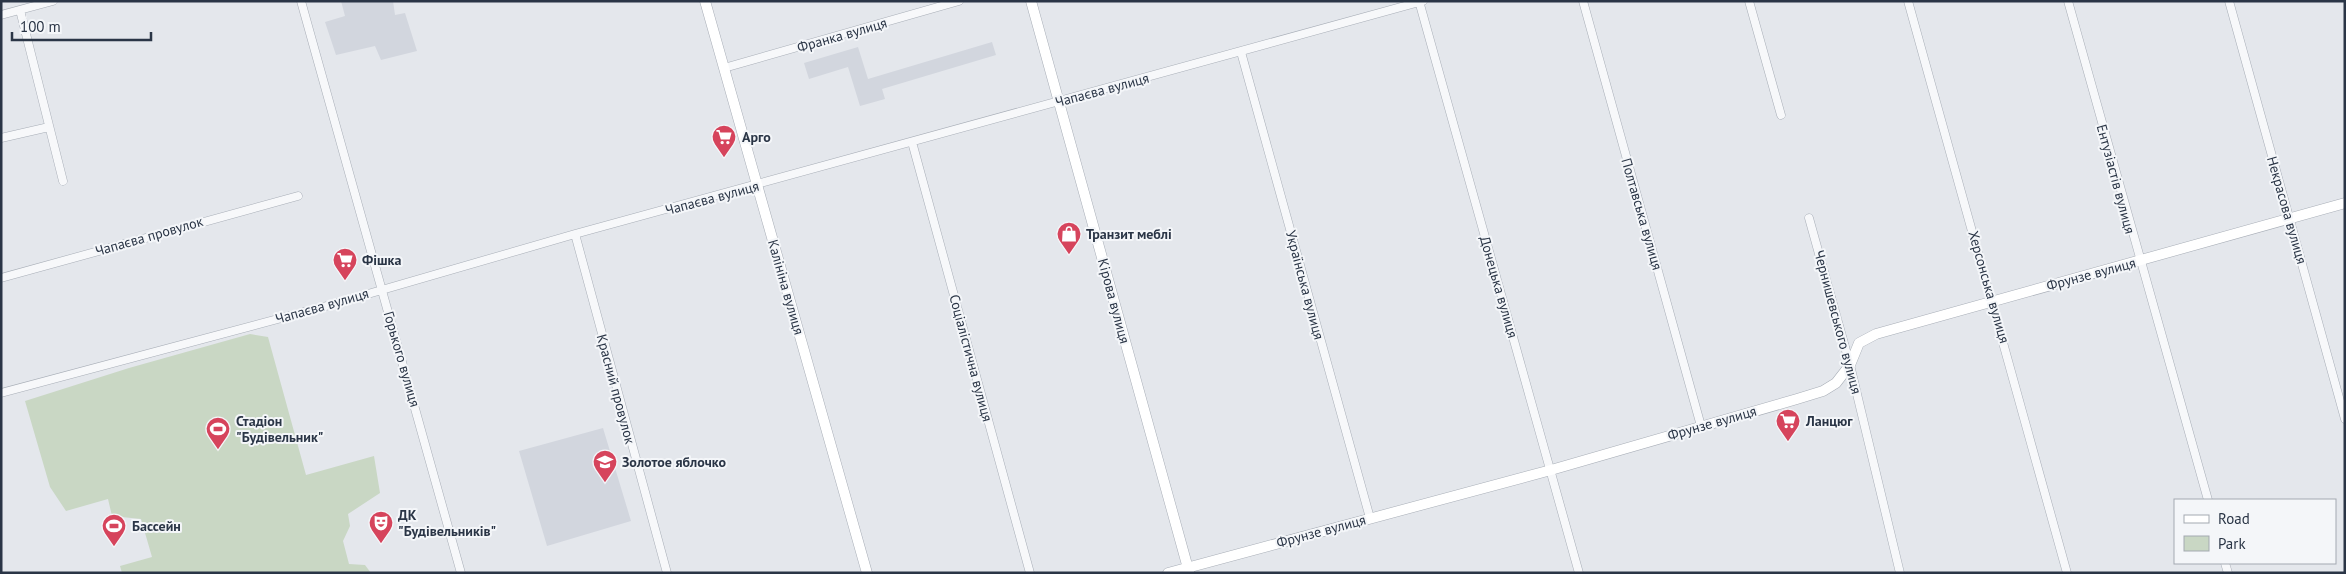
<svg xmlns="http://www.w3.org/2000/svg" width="2346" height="574" font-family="'PT Sans',sans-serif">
<rect width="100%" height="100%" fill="#e4e7ec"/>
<path fill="#d2d6de" d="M341,1H393L395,15L405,13L417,51L381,60L375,46L336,55L325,22L345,16Z
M992,42L996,55L882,89L885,99L860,106L848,67L809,79L804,63L858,47L868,79Z
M603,428L631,521L547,546L519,451Z"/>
<path fill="#c9d7c4" d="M250,334L268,337L306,475L374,456L380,493L348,514L350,526L343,541L349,564L365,565L371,573H122L120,566L152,557L141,519L112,516L108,499L66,511L50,487L25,401L129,368Z"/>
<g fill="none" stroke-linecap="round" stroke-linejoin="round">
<defs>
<path id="street" d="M301,1L461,573
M1419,1L1579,573
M1583,1L1701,426
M1749,1L1781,115
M1908,1L2067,573
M2068,1L2208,500
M2229,1L2345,419
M20,10L63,181
M1,15L53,1
M1241,52L1370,518
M724,68L959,1
M1,138L49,127
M912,142L1030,573
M1809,218L1850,365L1900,573
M575,234L667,573
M1,278L298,196
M1,393L330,305L575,234L1423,1
M2225,563L2228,573"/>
<path id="secondary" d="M705,1L867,573
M1031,1L1189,572
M1168,573L1551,470L1797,399L1823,391L1836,383L1850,365L1859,343L1876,334L2345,203"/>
</defs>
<use href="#street" stroke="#a8aeb7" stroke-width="9"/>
<use href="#secondary" stroke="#a8aeb7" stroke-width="11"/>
<use href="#street" stroke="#f7f8fa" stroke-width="8"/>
<use href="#secondary" stroke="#fff" stroke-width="10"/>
</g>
<defs>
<symbol id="supermarket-pin" viewBox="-11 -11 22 30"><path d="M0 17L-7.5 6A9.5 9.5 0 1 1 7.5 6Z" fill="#d6445c" stroke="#f4f6f9"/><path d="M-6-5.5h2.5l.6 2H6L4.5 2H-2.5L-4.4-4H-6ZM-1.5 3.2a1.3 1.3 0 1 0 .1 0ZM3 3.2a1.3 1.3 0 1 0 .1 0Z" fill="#fff"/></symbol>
<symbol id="shop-pin" viewBox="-11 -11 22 30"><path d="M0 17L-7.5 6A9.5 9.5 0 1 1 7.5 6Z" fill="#d6445c" stroke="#f4f6f9"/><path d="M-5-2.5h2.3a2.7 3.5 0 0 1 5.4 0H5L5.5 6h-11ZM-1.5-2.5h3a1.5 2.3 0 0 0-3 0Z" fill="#fff"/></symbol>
<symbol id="stadium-pin" viewBox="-11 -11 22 30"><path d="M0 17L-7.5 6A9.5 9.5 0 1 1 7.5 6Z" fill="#d6445c" stroke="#f4f6f9"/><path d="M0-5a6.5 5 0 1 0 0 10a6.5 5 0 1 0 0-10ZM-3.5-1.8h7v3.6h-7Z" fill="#fff"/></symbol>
<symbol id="school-pin" viewBox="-11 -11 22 30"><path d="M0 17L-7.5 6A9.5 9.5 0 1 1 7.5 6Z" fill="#d6445c" stroke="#f4f6f9"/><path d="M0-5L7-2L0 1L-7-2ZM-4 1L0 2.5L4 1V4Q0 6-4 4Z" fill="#fff"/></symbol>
<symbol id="theatre-pin" viewBox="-11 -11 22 30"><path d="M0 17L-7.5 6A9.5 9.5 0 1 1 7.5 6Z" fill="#d6445c" stroke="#f4f6f9"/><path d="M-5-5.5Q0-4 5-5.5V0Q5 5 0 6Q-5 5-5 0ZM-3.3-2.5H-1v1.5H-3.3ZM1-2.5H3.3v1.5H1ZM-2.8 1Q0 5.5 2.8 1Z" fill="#fff"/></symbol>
</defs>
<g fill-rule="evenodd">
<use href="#supermarket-pin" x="710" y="123" width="28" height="38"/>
<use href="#shop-pin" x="1055" y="220" width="28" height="38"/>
<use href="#supermarket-pin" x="331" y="246" width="28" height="38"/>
<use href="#supermarket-pin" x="1774" y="407" width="28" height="38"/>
<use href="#stadium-pin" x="204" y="415" width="28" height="38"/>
<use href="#school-pin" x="591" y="448" width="28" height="38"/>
<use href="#theatre-pin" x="367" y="509" width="28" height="38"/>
<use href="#stadium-pin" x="100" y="512" width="28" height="38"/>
</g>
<g text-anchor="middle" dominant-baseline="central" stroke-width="4" stroke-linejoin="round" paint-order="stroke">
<g font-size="14" fill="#2a3546" stroke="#f4f6f9">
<text transform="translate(842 35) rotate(-16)">Франка вулиця</text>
<text transform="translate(1102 90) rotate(-15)">Чапаєва вулиця</text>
<text transform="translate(2116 179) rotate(75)">Ентузіастів вулиця</text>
<text transform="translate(712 198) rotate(-15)">Чапаєва вулиця</text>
<text transform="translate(2287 210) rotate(74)">Некрасова вулиця</text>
<text transform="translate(1642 214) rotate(74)">Полтавська вулиця</text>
<text transform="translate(149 236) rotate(-16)">Чапаєва провулок</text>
<text transform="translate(2091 274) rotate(-15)">Фрунзе вулиця</text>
<text transform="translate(1305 285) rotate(75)">Українська вулиця</text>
<text transform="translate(786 287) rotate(74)">Калініна вулиця</text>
<text transform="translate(1499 287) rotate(74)">Донецька вулиця</text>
<text transform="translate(1989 287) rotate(74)">Херсонська вулиця</text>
<text transform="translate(1114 301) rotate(75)">Кірова вулиця</text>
<text transform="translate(322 306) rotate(-16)">Чапаєва вулиця</text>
<text transform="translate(1838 322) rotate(75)">Чернишевського вулиця</text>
<text transform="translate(971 358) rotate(75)">Соціалістична вулиця</text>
<text transform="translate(402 359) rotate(74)">Горького вулиця</text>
<text transform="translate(616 389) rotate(75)">Красний провулок</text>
<text transform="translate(1712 423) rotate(-16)">Фрунзе вулиця</text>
<text transform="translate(1321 531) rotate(-15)">Фрунзе вулиця</text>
</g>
<g font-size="14" font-weight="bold" fill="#2a3546" stroke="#f4f6f9" text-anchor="start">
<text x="742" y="137">Арго</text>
<text x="1086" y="234">Транзит меблі</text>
<text x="362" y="260">Фішка</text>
<text x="236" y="421">Стадіон<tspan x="236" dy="16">"Будівельник"</tspan></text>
<text x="1806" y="421">Ланцюг</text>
<text x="622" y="462">Золотое яблочко</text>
<text x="398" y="515">ДК<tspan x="398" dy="16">"Будівельників"</tspan></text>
<text x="132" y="526">Бассейн</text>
</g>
</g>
<rect width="2346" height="574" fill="none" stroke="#2a3546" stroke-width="5"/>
<rect x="2174" y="499" width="162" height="65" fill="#f4f6f9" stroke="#a3a9b1"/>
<rect x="2184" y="515" width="25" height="8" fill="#ffffff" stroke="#a3a9b1"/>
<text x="2218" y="524" font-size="15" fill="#2a3546">Road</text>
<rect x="2184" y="536" width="25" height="15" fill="#c9d7c4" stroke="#a3a9b1"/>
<text x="2218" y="549" font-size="15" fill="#2a3546">Park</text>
<path d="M12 32v8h139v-8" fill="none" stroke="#2a3546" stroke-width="2.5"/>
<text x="20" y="32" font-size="15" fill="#2a3546" stroke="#f4f6f9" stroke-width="4" paint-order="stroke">100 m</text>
</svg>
